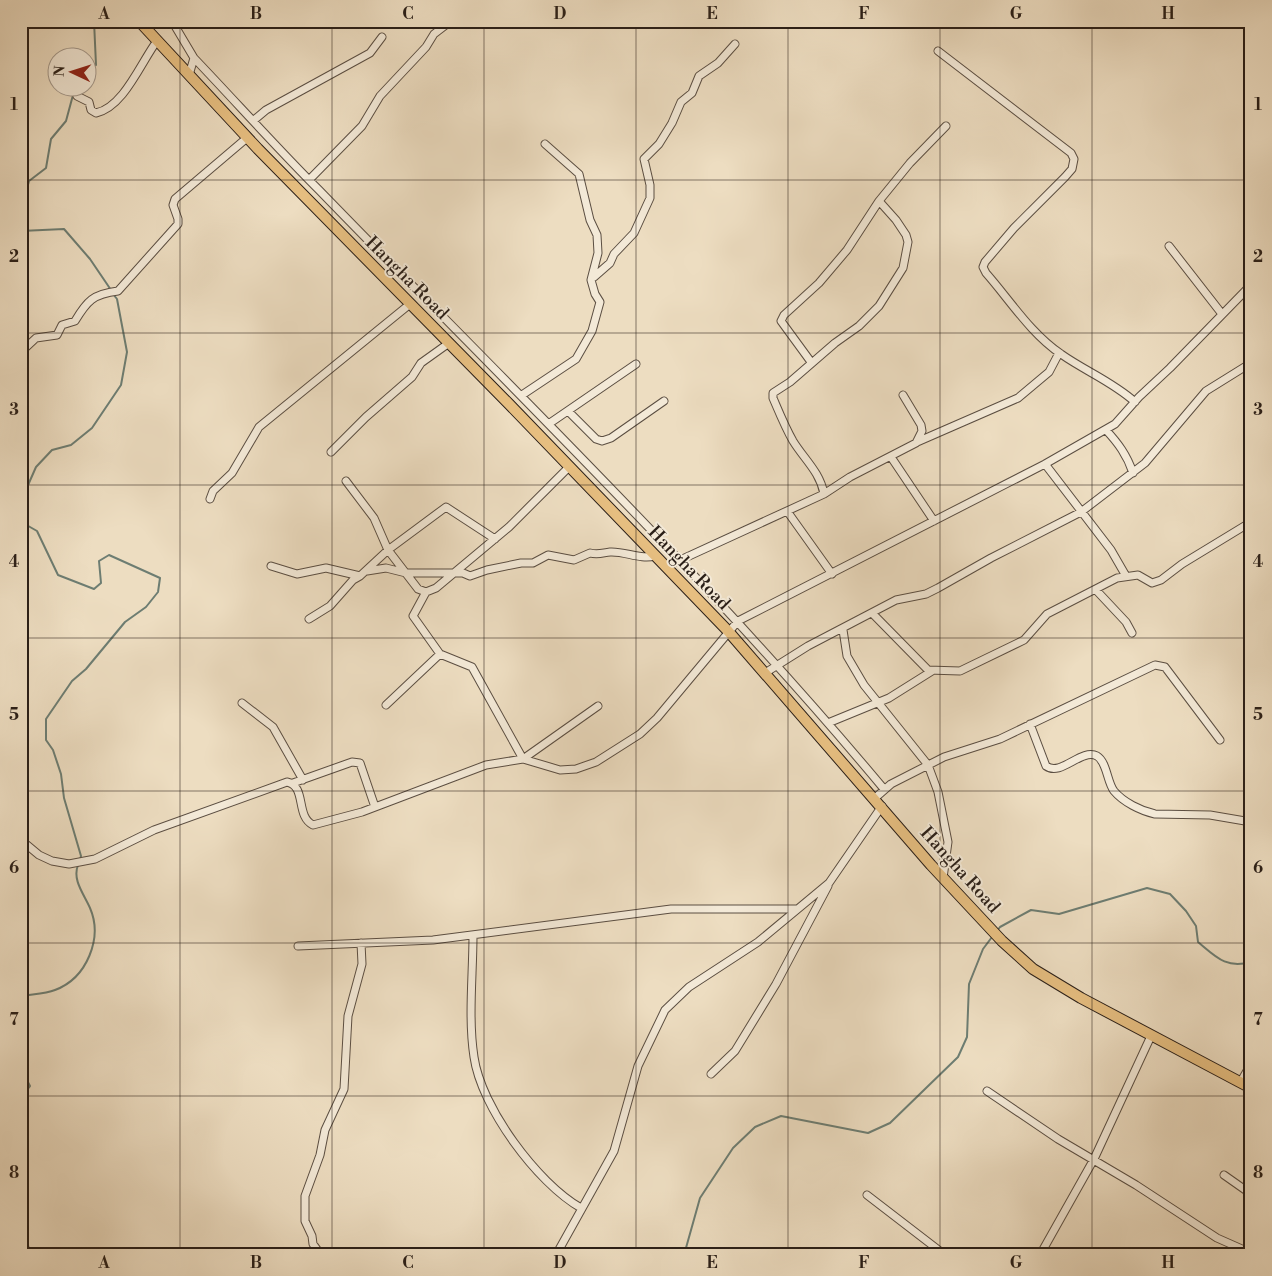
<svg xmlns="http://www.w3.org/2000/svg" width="1272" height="1276" font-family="'Libre Bodoni',serif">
<rect width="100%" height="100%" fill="#edddc1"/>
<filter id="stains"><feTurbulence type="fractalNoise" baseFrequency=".004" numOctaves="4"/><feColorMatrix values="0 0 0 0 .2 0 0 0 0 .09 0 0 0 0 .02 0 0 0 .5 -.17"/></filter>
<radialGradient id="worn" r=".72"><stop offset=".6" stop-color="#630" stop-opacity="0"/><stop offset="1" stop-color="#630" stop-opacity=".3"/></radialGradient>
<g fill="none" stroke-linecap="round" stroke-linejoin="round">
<path stroke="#6d7d72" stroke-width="2" d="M88,68L96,65L94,21
M21,211L29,181L46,168L51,139L66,121L73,95V88
M21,231L64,229L90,259L111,290
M21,501L36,467L52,450L71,445L92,428L121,385L127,352L117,299L113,294
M21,518L23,523L37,531L58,575L94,589L101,583L99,561L109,555L160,578L158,592L146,607L125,622L86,669L72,681L46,719V740L53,750L61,774L64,798L81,856L80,860
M997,931L1000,927L1031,910L1059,914L1147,888L1170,894L1186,911L1196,926L1198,942C1216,957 1226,969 1251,962
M21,996C32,994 45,994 55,990C87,978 103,938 90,908C84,894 72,880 78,865
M21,1069L30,1086L21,1097
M21,1223L31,1255
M684,1255L700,1198L733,1148L755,1127L781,1116L868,1133L890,1123L958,1057L967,1037L969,984L983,949L992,937"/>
<defs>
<path id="minor" d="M172,21L194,58L189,75
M21,28L25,21
M938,51L1071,153L1074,159L1072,169L1065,177L1014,228L985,262L983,267L986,273C1009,299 1031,334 1061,354C1085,371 1113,382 1135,402
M194,58C236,102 276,147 319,190C510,387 708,578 884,789
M77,96L89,102L91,110L96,113C124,107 141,62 157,41
M254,120L266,110L370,53L382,37
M309,180L362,126L380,96L426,47L434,34L451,21
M1169,246L1222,314
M594,277L610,263L614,254L634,233L650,198V185L644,159L659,144L672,123L681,102L692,93L699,76L718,63L735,44
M21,352L36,338L57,335L62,325L75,321C87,301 93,294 118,291L178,224V219L173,205L175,199L248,137
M811,362L781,321L784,315L819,283L847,250L879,201
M522,395L576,359L592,331L600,302L595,294L591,280L598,253L597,235L590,220L579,174L545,144
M568,411L596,439L602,441L611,438L664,401
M550,423L636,364
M1106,430C1118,443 1127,455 1133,473
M917,442L1018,398L1049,372L1059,353
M331,452L366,417L412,377L421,363L449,343
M891,457L934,521
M1045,464L1111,550L1126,576
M346,481L374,518L388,550L418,589L426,592L436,588L509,527L570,466
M824,494C820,472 804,459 793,441C785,427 779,412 773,398V393L790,382L835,343L859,326L879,306L903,268L908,242L906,235L896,220L879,201L910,163L946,126
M210,499L213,491L232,473L259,427L410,304
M787,511L832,574
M271,566L297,574L326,568L360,576L388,550L446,507L495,539
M665,567L824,494L850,477L916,443L922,431L921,425L903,395
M367,571L386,568L406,573H463L470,576L487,570L521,563H533L548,555L574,560L590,553C598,555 602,553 610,552C625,551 640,560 655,556
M1096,590L1126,622L1132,633
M426,592L413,616L440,654L472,667L523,759L598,706
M872,613L928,670L960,671L1024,640L1047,614L1117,578L1138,575L1152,583L1161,580L1182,564L1251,522
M309,619L330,606L353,580L360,576
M843,630L847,656L864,685L928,765L938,792L948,842L943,878
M765,673L808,646L896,600L926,594L938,588L991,558L1081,512L1145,463L1206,391L1251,363
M242,703L273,727L303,780
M386,705L440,654
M828,723L889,698L932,671
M1030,724L1046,766C1061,777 1081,748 1097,756C1107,762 1107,782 1114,791C1123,802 1141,811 1155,814L1210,815L1251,822
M293,783L352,762L360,763L375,807
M875,798L891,784L944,757L1000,739L1155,665L1165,667L1220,740
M21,840L39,855L52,861L69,864L95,859L154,830L287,782C307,786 295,816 313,825L362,812L486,765L523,759L560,770L576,769L596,762L640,734L657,718L738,621L1045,464L1115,424L1139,397L1170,368L1251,285
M473,935C473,975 468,1018 474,1057C481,1107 537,1183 581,1208
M298,946L433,940L671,909H797
M711,1074L735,1051L776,984L828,886
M1240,1083L1251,1064
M987,1091L1058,1139L1136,1185L1217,1238L1251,1253
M1224,1175L1251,1194
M867,1195L945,1255
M321,1255L313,1244L312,1236L305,1221V1196L320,1155L325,1130L344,1089L348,1016L362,964L361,943
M556,1255L614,1151L638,1066L665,1010L689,987L758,942L829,883L882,806
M1040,1255L1094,1159L1151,1036"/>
<path id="highway" d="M139,21L258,149L509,404L728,631L931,865L1002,941L1033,969L1081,998L1251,1088"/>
</defs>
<use href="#minor" stroke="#5b4e42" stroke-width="9"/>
<use href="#highway" stroke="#2a1f18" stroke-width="12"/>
<use href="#minor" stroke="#f3e9d7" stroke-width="7"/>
<use href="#highway" stroke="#e6be80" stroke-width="10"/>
</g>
<path fill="none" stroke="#2a1f18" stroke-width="1" stroke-opacity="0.55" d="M180,21V1255M332,21V1255M484,21V1255M636,21V1255M788,21V1255M940,21V1255M1092,21V1255M21,180H1251M21,333H1251M21,485H1251M21,638H1251M21,791H1251M21,943H1251M21,1096H1251"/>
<g text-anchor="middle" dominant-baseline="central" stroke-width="4" stroke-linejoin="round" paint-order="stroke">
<g font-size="18" fill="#2a1f18" stroke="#f3e9d7">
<text transform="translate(407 278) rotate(45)">Hangha Road</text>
<text transform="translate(689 568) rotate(46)">Hangha Road</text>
<text transform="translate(960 870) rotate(48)">Hangha Road</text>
</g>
</g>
<rect width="1272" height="1276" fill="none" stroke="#edddc1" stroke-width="55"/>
<g transform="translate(72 72) rotate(274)"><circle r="24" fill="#f3e9d7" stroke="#a3988b"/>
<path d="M0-4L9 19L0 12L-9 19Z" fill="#8f2418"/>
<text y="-8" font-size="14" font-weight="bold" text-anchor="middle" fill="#2a1f18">N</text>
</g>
<rect x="28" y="28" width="1216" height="1220" fill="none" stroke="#2a1f18" stroke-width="2"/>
<g font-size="16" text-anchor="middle" font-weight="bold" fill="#2a1f18">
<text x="104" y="19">A</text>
<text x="256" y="19">B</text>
<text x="408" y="19">C</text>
<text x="560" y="19">D</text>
<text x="712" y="19">E</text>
<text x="864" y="19">F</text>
<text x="1016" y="19">G</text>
<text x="1168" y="19">H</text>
<text x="14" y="110">1</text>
<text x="1258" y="110">1</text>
<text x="14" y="262">2</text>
<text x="1258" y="262">2</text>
<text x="14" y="415">3</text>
<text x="1258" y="415">3</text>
<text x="14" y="567">4</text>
<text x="1258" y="567">4</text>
<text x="14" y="720">5</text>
<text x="1258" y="720">5</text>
<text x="14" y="873">6</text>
<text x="1258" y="873">6</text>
<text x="14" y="1025">7</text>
<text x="1258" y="1025">7</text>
<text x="14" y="1178">8</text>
<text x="1258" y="1178">8</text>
<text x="104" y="1268">A</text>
<text x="256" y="1268">B</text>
<text x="408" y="1268">C</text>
<text x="560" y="1268">D</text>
<text x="712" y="1268">E</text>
<text x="864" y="1268">F</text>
<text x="1016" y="1268">G</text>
<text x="1168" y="1268">H</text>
</g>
<rect width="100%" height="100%" filter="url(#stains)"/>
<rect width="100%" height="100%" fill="url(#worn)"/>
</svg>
